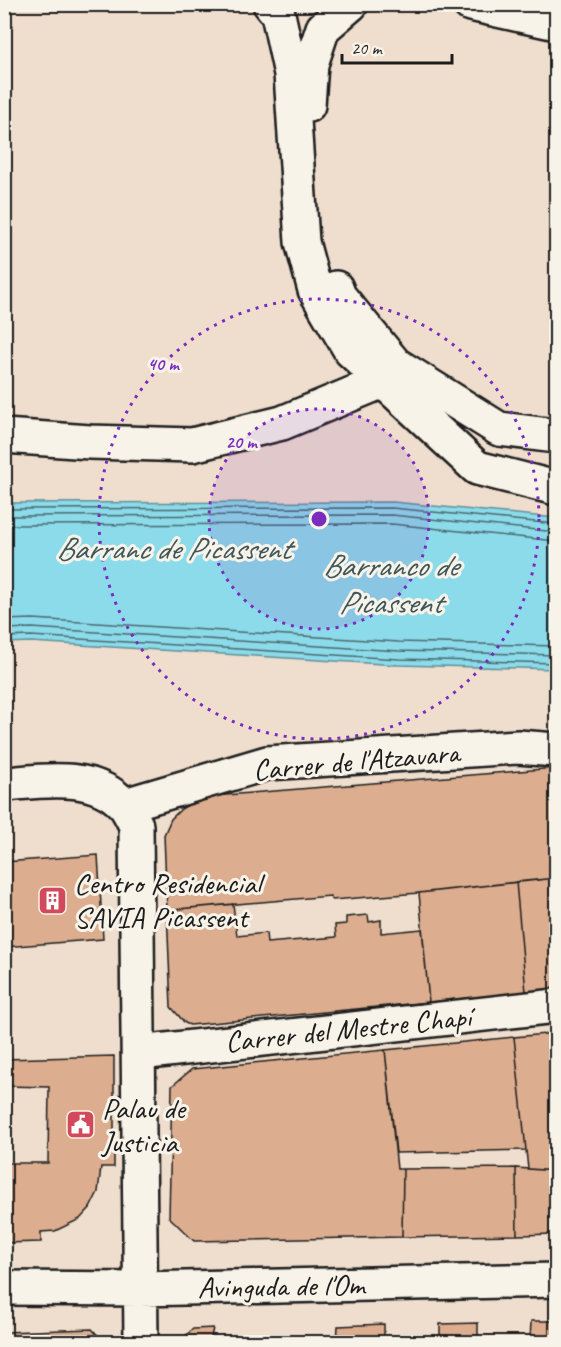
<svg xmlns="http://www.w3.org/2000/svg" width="561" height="1347" font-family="Caveat,sans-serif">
<rect width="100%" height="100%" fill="#efdecd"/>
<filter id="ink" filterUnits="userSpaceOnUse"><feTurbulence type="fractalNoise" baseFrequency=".0167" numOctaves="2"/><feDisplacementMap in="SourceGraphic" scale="12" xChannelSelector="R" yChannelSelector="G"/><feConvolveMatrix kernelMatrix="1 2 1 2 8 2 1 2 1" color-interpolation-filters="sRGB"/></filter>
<g filter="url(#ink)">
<path fill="#8cdbea" stroke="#5f8f98" stroke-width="1.5" d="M393,502L556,518V669L398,665L31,642L5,643V503Z"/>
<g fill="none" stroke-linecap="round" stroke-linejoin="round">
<path stroke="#49686e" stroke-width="1.5" d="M4,509L392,508L556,524
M4,516L392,515L556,532
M4,525L392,524L556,541
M4,620L33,619L399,642L556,646
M4,629L32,628L399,651L556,655
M4,637L31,636L399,659L556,663"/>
</g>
<path fill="#dcad8e" stroke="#1c1c1c" stroke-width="1.5" d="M556,768V878L419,893L332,900L330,896L167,910L164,835L171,819L181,809L202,797Z
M98,855L103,939L4,947V862Z
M556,878V989L526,992L516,882Z
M516,882L526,992L429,1002L419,893Z
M233,904L237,936L266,933L267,943L336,937L335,925L346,924V917L368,915L369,922L381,920V933L422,929L429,1002L190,1025L185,1023L171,1007L167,910Z
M556,1033V1171L528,1169L514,1037Z
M514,1037L526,1150L396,1153L385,1050Z
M385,1050L397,1169H403L402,1237L194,1241L169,1217L172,1086L192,1069Z
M114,1056V1167H101L98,1192L90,1208L80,1219L55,1231L41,1232V1242L4,1243V1163H48L49,1087L4,1086V1059Z
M516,1168L517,1235L402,1237L403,1169Z
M516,1168L556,1171V1234L517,1235Z
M531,1321H556V1342H530Z
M478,1323V1342H440V1324Z
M384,1324V1342H337L338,1326Z
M213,1328L210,1342H179L193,1329Z
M92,1329L104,1342H4V1332Z"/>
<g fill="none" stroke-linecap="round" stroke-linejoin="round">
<defs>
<path id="minor" d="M270,4L278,14L291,74L302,242L315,290L351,351L477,468L556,488
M470,4L556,23
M308,105L311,64L323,28L351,4
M336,288L339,296L395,364L499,429L556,436
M4,436L90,442L192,445L282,423L383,381
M4,784C44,781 94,772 124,805C129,810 132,819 136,825L141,1342
M125,805L267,763L518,747L556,750
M140,1053L556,1006
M4,1288L140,1289L556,1280"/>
</defs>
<use href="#minor" stroke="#1c1c1c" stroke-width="38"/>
<use href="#minor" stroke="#f7f3e8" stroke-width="33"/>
</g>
</g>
<circle cx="319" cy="519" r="110" fill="#7b2cbf" fill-opacity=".12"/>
<g fill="none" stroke="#7b2cbf" stroke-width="3" stroke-dasharray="3 6">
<circle cx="319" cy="519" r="110"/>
<circle cx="319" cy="519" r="220"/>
</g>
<defs>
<symbol id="building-square" viewBox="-11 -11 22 22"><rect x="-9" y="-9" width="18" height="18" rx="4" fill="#d1495b" stroke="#f7f3e8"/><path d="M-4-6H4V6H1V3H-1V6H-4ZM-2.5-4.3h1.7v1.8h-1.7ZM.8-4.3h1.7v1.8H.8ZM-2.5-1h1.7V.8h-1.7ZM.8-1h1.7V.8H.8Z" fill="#fff"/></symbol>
<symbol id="civic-square" viewBox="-11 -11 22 22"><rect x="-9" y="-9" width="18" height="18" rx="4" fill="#d1495b" stroke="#f7f3e8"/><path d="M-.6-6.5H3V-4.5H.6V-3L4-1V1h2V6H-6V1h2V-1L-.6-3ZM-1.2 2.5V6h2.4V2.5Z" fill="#fff"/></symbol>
</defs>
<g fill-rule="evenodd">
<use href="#building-square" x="36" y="884" width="33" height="33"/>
<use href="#civic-square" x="64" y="1108" width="33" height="33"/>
</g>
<g text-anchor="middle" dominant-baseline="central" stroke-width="6" stroke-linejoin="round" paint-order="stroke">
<g font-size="30" fill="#1c1c1c" stroke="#f7f3e8">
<text transform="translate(356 761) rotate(-5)">Carrer de l'Atzavara</text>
<text transform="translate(348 1029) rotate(-6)">Carrer del Mestre Chapí</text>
<text transform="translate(281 1286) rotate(-1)">Avinguda de l'Om</text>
</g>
<g font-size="30" fill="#1c1c1c" stroke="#f7f3e8" text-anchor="start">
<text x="74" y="883">Centro Residencial<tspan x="74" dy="34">SAVIA Picassent</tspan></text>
<text x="102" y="1108">Palau de<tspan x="102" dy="34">Justicia</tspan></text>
</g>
<g font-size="32" font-style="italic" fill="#3e555a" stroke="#f7f3e8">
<text x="173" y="548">Barranc de Picassent</text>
<text x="390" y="565">Barranco de<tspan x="390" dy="37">Picassent</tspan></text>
</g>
</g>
<circle cx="319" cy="519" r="9" fill="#7b2cbf" stroke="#f7f3e8" stroke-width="3"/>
<g font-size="18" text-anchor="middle" font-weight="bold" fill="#7b2cbf" stroke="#f7f3e8" stroke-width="6" stroke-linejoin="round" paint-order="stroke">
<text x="163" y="370">40 m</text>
<text x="241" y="448">20 m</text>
</g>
<rect width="561" height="1347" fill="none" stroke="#f7f3e8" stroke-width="24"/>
<rect x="12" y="12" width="537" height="1323" fill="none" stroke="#1c1c1c" stroke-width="2" filter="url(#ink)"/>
<path d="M342 54v9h110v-9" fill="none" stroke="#1c1c1c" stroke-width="3"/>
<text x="351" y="54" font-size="18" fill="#1c1c1c" stroke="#f7f3e8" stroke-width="4.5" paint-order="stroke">20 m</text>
</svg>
